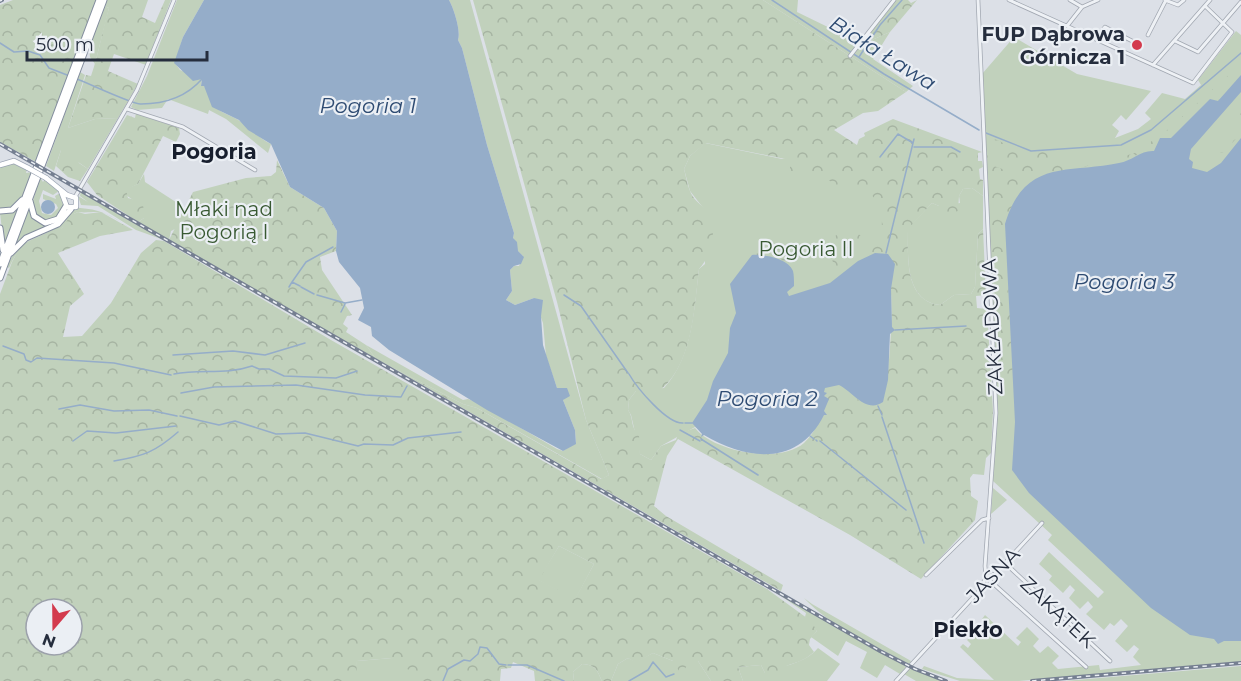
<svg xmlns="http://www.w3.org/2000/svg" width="1241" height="681" font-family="Montserrat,sans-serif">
<defs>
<pattern id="forest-crowns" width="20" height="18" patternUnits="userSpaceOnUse" patternTransform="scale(1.5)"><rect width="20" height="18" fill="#c1d1bc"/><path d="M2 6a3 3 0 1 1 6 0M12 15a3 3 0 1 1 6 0" fill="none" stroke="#a6b4a2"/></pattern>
<pattern id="wetland-marsh" width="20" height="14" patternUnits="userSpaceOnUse" patternTransform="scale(1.5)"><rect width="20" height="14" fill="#c1d1bc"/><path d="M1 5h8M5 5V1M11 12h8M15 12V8" fill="none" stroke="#a6b4a2"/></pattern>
</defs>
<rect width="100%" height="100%" fill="#dce0e7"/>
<path fill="#c1d1bc" d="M177,0H204L183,37L175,63L180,70L202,79L201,86H204C210,93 208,99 215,106C222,114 231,115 240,121C251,128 258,138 271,144L268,153L226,119L209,110L208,114L168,99L162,108L137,110L131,107L147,76Z
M449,0H470L586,420L609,475L602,479L477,408L463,404L376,359L366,345L463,400L468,399L476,402L557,449L563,451L576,442L575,430L563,400L567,388H557L546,356L543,323L534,298L515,305L506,300L512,291L510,270L514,266H519L523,256C516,251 511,241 514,233L487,145L462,48L458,40C461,31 454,9 449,0Z
M763,0H798L797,12L834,30L857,45L855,47L868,46L872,40L890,32L873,59L913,86L906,92Z
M104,6L109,8L95,64L90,57L89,48Z
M1236,31L1241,35V662L1019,681H960L922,669L924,666L957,678L994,680L960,647L963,644L968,648L971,644L967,640L978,630L976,627L979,624L989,633L992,630L982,619L985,615L1018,646L1021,642L1016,638L1027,627L1039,639L1033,646L1040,653L1048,646L1059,656L1052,663L1058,669L1099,665L1100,670L1141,665L1133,657L1139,649L1134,645L1127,652L1115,641L1128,626L1121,619L1114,626L1110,623L1104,630L1086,614L1093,607L1088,601L1080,609L1069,598L1075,590L1070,585L1063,593L1049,580L1052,576L1039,564L1049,552L1098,598L1104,592L1048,540L1052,535L993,481L997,412L982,74L1014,37L1077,74L1151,91L1126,120L1121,115L1112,125L1119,131L1115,138L1138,129L1151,119L1145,113L1162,93L1185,99L1201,85L1198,80Z
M80,72L85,75L68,128L95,119L118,118L88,169L61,150L54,171L46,166Z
M892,132L888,403L825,425L757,454L735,448L695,427L661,446L651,460L640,454L631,415L628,410L629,400L636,391L664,388C693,357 694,308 699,269L705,264L704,209L690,191L684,169L690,156L705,143L782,159L857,145Z
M15,163L27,169L26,173L32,172C24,192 23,206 0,210V166Z
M144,174L145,182L185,208C214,193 245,174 278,177L171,231L169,240L138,222L144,218L133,200L126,195V189L138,184Z
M40,177L43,182L45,179L59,191L53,195L43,190L39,201L42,213L51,215L58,208L56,204L43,199V194L56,199L55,196L60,193L65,207L58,217L45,221L36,216L32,204Z
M972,188L983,196V229L978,234L975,287L971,294L954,295L940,305C904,301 908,256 908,228L932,203L939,206L960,203L959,196L963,189Z
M81,191L82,192L164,240L136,230L98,206L81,205L78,196L88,202L80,196Z
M19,206L4,246L0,213Z
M29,207L37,221L60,220L14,247Z
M76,208C100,208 114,217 133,230C122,223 110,213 97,212C90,212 85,213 78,212C69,215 68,223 61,229C38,246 23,235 9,268L7,267C19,237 33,243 56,227C64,221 67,212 76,208Z
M993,488L1007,500L991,514V513Z
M559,546L594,564L575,600L538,580Z
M772,590L907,666L900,674L885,665L877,678L860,668L867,652L846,641L838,656L811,637L817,631L805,617L806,613Z
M804,598L812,604L911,661L909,664C874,645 831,627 804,598Z
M818,648L840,664L827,681H743L738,667L761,665L765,673C783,665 805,664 818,648Z
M653,653L673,661H698L711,681H611L618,664L628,658L636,662Z
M392,658L425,672L417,681H353L357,661Z
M582,664C596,665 597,670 602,681H574L573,672Z
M1241,666V681H1064Z
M910,668L942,681H916L904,674Z"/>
<path fill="url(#forest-crowns)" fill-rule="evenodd" d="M13,0H96L36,162L0,142V5Z
M106,0H148L142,17L155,23L165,0H171L146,65L114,54L108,71L138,84L118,118L95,119L68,128L86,75L91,76C99,53 102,31 109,8L104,6Z
M473,0H763L906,92L878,111L863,113L834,130L857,145L859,139L865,136L864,133L893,119L982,152L978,153V161H982L983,167L979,169L980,179L983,180V196L972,188L963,189L959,196L958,211L946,217H940L939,206L932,203L908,229C908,256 904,301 940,305L954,295L971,294L975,287L978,234L983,229L986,295L976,296L977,308L987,309L993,411L991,453L986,458L984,475L973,474L970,478L971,496L978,501L975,520L921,579L850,535L678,439L667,456L654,506L666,516L783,585L781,591L384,363L463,404L477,408L601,479L609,475L586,420L557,302ZM706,143L790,160V171L800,179L825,177L836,186L842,181C873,188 889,205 879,239L870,242C860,233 849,228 836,235L830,251L837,278L870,255L886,253C896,301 890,347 886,395L865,405L839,385L825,388L824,396L829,400C820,413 819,429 804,443C780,464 714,452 695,428L678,434L676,440L661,446L651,460L640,454L639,435C630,428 634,418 628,410L629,400L636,391L655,394C693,369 694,310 699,269C713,254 719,226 705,209C699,203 693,199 690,191C687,184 686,176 684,169L690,156Z
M896,0H908L911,3L917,0L890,32L872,40L868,46L867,56L857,49Z
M1241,64V75L1218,101L1185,121L1171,138L1159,139L1154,151H1144L1122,163L1087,166L1034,178L1011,208L1005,224L1014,394L1004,392L1003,383L997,384L987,164L990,170L994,166L1016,174L1017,171L1015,166L998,153L986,163L985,145L995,150L998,142L986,135L1021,151L1069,152L1060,160L1046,158V164L1073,165L1133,154L1165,132Z
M136,113L179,128L180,134L176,142L163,136L138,184L126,190L128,198L143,202L144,218L138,222L97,195L87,182L127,115L135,118Z
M1241,113V133L1224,152L1219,153L1220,143Z
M73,148L79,163L88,169L80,181L68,177L56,166L61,150Z
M277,160L290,187L324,208L337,231L336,251L320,257L322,270L352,315L347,316L343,324L348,328L346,332L366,345L376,359L169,240L193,192L246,178L271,176L276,172Z
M78,212L85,214L101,212L133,230L100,236L58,253L84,294L70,306L63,337L82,336L111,303L141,253L156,240L164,241L331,340L767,589L811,621L817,631L810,639L809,645L814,652C797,667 789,660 774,675L765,673L761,665L738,667L743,681H711L698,661H689L685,669L679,671L673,661L653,653L636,663L628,658L618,664L611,681H602C597,670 596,665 582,664L573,672L574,681H535L534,671L513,662L511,668L501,669L500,681H410L419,672L394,666L392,658L357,661L356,681H0V294L12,262L20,247L62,228L71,215ZM559,546L594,564L575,599L539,580ZM36,609H72V645H36Z"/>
<path fill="url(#wetland-marsh)" d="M760,240C780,240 795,251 793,271L789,265L767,255L746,265L752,247Z"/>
<path fill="#95adc9" d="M204,0H449C454,9 461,31 458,40L462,48L487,145L514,233L513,238L517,242L518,251L524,257L521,264L514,266L510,270L512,291L506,300L515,305L534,298L543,300L541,316L543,345L557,388H567L570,396L563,400L575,430L576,444L563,451L487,410L389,350L372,336L371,327L358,320L364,308L360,288L339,262L336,251L337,231L324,208L290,187L271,144L248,130L239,120L212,107L204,86H201L202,79L193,81L174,63L183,37Z
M1241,75V92L1191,149L1189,159L1193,162L1192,168L1207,172L1221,163L1241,138V641H1224L1218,644L1214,639L1190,635L1151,608L1029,493L1012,470L1015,422L1005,224C1025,158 1067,174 1119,163C1132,161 1141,150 1154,151L1160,138H1171L1210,99L1218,101Z
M41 207a7 7 0 1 1 14 0a7 7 0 1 1-14 0Z
M875,253L888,254L895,264L891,289L892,327L895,330L890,334L888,380L883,402C866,414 852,391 839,385L825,388L824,392L827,393L824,396L829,399L824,411L827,415H824C799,465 750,462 704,435L701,437L702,434L692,423L707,400L713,381L728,353L730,328L736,313L730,284L752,255C763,254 788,258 793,271C794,275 794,281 794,286L787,292L789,296L830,283L858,261Z"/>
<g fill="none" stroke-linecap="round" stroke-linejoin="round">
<path stroke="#95adc9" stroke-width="1.5" d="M772,0L884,74L979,130
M0,43L14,52L28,51L40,55L49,68L67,75
M859,57L880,25L902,0
M77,79C88,83 134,105 141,104C165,104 187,96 202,79
M986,133L1031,151L1121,145L1151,130L1241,53
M914,147H951L960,152
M880,157L898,134L913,143
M886,253L914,139
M292,282L306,262L333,247
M289,287L292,282L300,286
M301,287L314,294
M317,295L345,303L362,300
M564,295L581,306L628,373
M341,312L345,304
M895,330L966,326
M3,346L24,354L26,360L31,362L37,358L114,363L171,375
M173,355L233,351L265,355L305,343
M174,374C201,369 226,375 252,366L259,369H269L284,376L336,378L357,371
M629,374C637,388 667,424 683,423
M181,393L214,387L296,385L365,395L401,397L407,386
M878,406L882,415
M59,409L80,405L114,411L149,410L177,416
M180,416L219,425L235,421L276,434L305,433L358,446L364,444L393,445L408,438L461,432
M882,417L924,543
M685,423H692
M680,430L700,441
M810,436L814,439
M701,439L758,475
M816,440L817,441
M73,441L87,431L116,433L176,426
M820,441L906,510
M114,461C144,456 155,452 178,432
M508,665H527L564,681
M443,681L448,669L464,660L470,661L478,654L480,647L487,648L499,664L506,665
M629,681L648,670L653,662L666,677L674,674"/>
<defs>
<path id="minor" d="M978,0L996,413L985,566L986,577
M1009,0L1193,83L1232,32L1205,6
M1070,0L1082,7
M1165,0L1178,5L1184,0
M1067,26L1082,7L1098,0
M1148,35L1166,0
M1096,39L1105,27L1134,42
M1175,41L1198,52L1241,2
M850,56L894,0
M1153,65L1210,0
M127,109L183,127L255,170
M75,197L137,90L174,0
M1005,563L1110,661
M926,575L982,520L989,518
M987,578L1086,667
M896,681L980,590L986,577L995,574L1042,523"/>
<path id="major" d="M0,165L14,161L28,168
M46,178L67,195L76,198V207H67L61,191"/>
<path id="highway" d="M30,201L34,216L45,223L58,219L66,206
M0,211L12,210L22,200
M0,228L3,250
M11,253L26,238L58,224L71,209
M0,264L99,0
M0,278L104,0"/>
</defs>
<use href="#minor" stroke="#a1a7b1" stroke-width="4.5"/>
<use href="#major" stroke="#9ba4b3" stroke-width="6"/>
<use href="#highway" stroke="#838d9e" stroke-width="7"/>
<use href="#minor" stroke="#eef1f5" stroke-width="3"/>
<use href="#major" stroke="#fff" stroke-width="4.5"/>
<use href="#highway" stroke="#fff" stroke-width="5"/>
<defs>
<path id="rail" d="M0,1L2,0
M0,144L880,651L915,669L946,681
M1032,681L1241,663"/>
</defs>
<use href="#rail" stroke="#757f91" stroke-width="4"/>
<use href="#rail" stroke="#ebeff4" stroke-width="1.5" stroke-dasharray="4.5" stroke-linecap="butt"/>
<defs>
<path id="major-bridge" d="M28,168L46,178"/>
</defs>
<use href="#major-bridge" stroke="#9ba4b3" stroke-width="6" stroke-linecap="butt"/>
<use href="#major-bridge" stroke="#fff" stroke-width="4.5"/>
</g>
<circle fill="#d33a4d" stroke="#ebeff4" stroke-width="2" cx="1137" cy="45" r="6"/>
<g text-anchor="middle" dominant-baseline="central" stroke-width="4.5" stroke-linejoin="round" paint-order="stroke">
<g font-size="20" font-weight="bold" fill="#252d3d" stroke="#ebeff4" text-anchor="end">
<text x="1125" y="34">FUP Dąbrowa<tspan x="1125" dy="23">Górnicza 1</tspan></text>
</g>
<g font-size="20" fill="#385932" stroke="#ebeff4">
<text x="224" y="209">Młaki nad<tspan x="224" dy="23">Pogorią I</tspan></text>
<text x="806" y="249">Pogoria II</text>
</g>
<g font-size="20" fill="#252d3d" stroke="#ebeff4">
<text transform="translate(992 327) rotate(-93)">ZAKŁADOWA</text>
<text transform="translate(993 575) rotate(-47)">JASNA</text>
<text transform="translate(1058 612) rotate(43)">ZAKĄTEK</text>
</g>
<g font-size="21" font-style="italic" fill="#2e4b72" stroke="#ebeff4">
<text transform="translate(883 53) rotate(32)">Biała Ława</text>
<text x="368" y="105">Pogoria 1</text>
<text x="1124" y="281">Pogoria 3</text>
<text x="767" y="398">Pogoria 2</text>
</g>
<g font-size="21" font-weight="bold" fill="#181f2e" stroke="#ebeff4">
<text x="214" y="151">Pogoria</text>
<text x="968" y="629">Piekło</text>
</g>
</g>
<g transform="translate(54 627) rotate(200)"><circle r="28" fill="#ebeff4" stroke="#9ca1ab" stroke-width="1.5"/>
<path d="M0-4.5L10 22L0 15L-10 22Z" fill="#d33a4d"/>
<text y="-9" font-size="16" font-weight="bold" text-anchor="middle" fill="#252d3d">N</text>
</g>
<path d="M27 51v9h180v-9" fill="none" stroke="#252d3d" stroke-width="3"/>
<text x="36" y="51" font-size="18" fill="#252d3d" stroke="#ebeff4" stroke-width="4.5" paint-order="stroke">500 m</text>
</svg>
